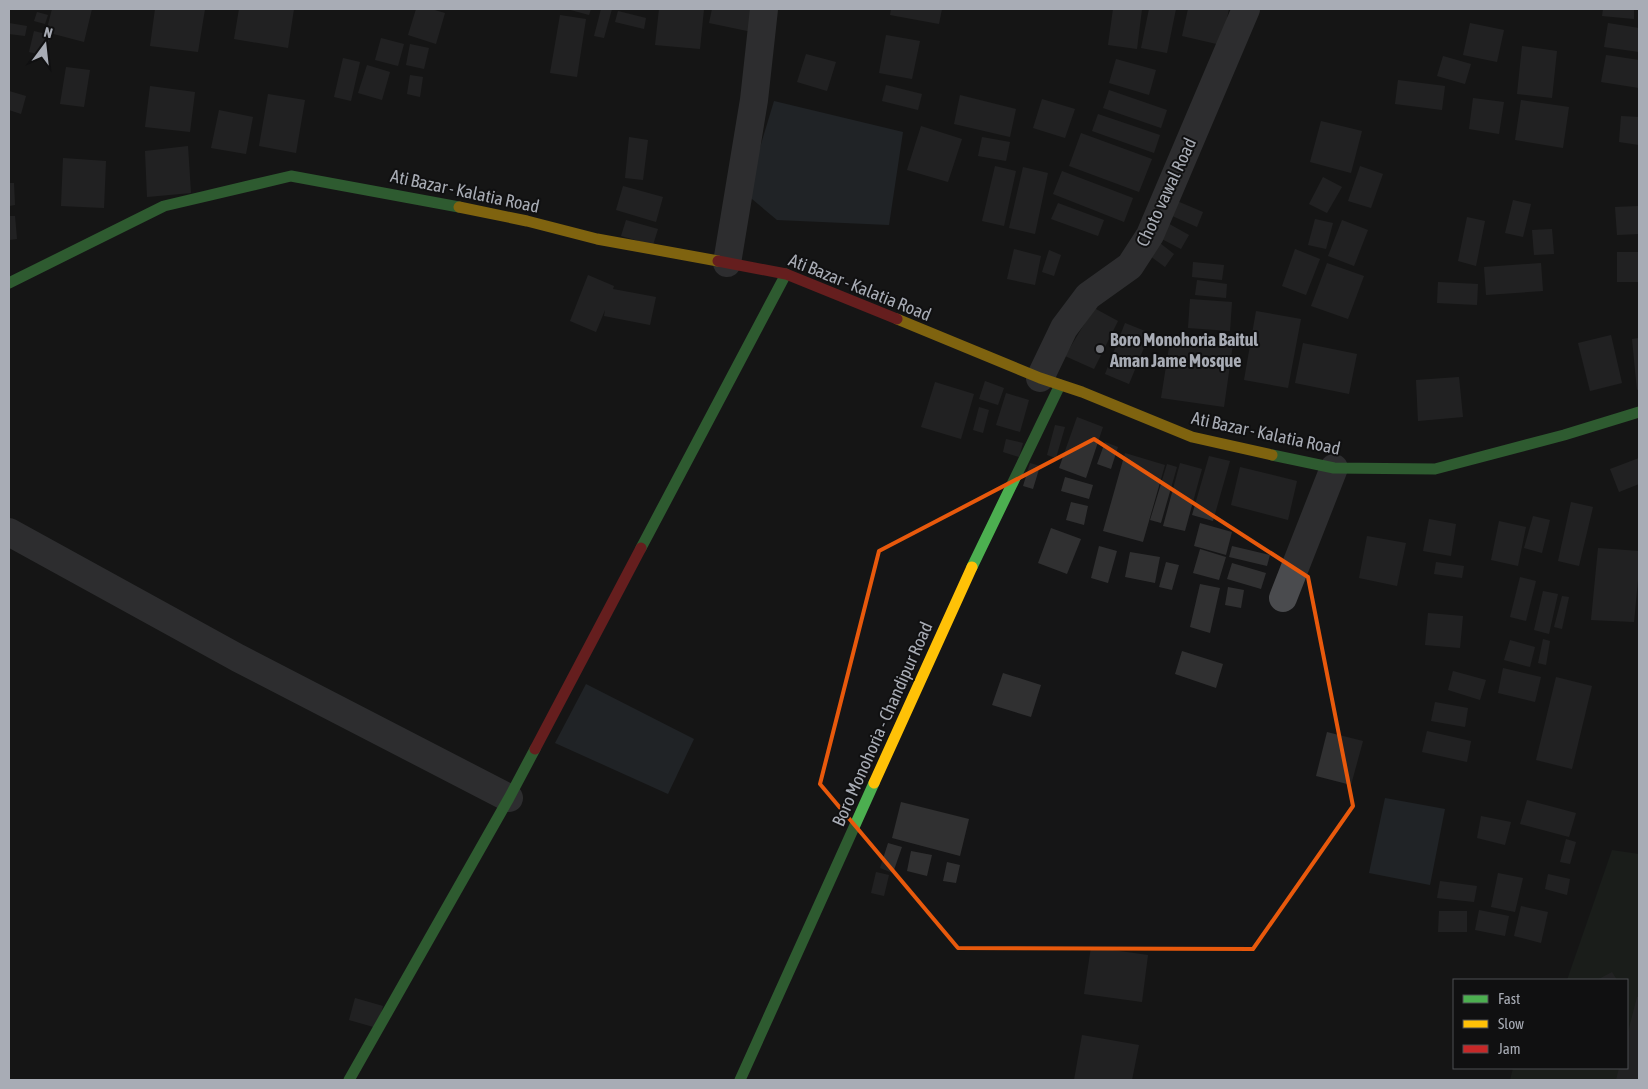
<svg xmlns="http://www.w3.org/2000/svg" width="1648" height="1089" font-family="'Asap Condensed',sans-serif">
<rect width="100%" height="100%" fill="#151516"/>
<path fill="#1f2620" d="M1612,850L1639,854V1080H1510L1513,1068H1627V980H1567Z"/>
<path fill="#2d343a" d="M774,101L903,132L889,225L777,220L746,194Z
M586,684L694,739L668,794L555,743Z
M1385,798L1445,809L1430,885L1369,873Z"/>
<path fill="#303031" d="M52,9H92L84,42L46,32Z
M155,9H205L198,52L150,46Z
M239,9H294L288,48L234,39Z
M416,9H431L445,13L436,44L408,35Z
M567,9H591L589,15Z
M601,9H612L604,38L594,36Z
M659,9H704L700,49L655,45Z
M712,9H757L752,32L709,23Z
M891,9H942L939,24L890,15Z
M1113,9H1142L1137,49L1108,45Z
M1149,9H1176L1167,53L1141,48Z
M1188,9H1229L1221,45L1182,36Z
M1603,9H1634V19L1602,16Z
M618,11L646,18L644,29L615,22Z
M37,12L48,15L45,24L34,21Z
M560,15L586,19L577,77L550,73Z
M9,23L27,26L25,36L9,34Z
M1470,23L1504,30L1497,62L1463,55Z
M1608,23L1639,28V52L1604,47Z
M34,31L50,35L45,56L29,52Z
M886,35L920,41L912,79L879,73Z
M381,38L404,44L398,66L375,60Z
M410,44L429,48L424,69L406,65Z
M1522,46L1557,51L1552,98L1517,94Z
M806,54L836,62L827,91L797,82Z
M1606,55L1639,60V88L1601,82Z
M1443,56L1471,64L1465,84L1437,76Z
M343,58L360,62L351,101L334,97Z
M1116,59L1156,70L1149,95L1109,83Z
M367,65L390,72L382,100L358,93Z
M66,67L90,70L84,107L60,104Z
M410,75L423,77L420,97L407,94Z
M1398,80L1445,86L1442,110L1395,104Z
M886,85L922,94L918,110L882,101Z
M150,86L195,92L190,132L145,127Z
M1109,90L1167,110L1161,128L1103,108Z
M9,91L26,96L21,114L9,110Z
M268,94L305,100L296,153L259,146Z
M960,95L1016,109L1010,137L954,124Z
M1473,98L1504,102L1499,134L1469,129Z
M1042,99L1075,109L1065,138L1033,128Z
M1521,100L1569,107L1563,148L1515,140Z
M219,110L253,117L246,154L211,148Z
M1098,114L1160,135L1154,153L1092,131Z
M1621,116L1639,117V145L1619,142Z
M1321,121L1362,131L1351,173L1310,162Z
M921,126L962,139L948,182L907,170Z
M1081,133L1152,159L1139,192L1069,166Z
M629,137L648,140L643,180L625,178Z
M982,137L1010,142L1006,161L978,156Z
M188,146L191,193L147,197L145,151Z
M63,158L106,161L104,208L61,206Z
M995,166L1016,171L1004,226L982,221Z
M1360,166L1383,174L1371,208L1348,201Z
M1023,167L1048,173L1035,234L1009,228Z
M1062,171L1133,198L1124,222L1053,194Z
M1323,177L1342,187L1327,213L1309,204Z
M9,183H14L15,205L9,206Z
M623,186L663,197L656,222L616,210Z
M1513,200L1531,204L1523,237L1505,233Z
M1177,201L1203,212L1197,227L1170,215Z
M1058,203L1104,220L1098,236L1051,219Z
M1639,206V234L1617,235L1615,207Z
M9,216H15L17,239L9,240Z
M1467,217L1485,221L1476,266L1458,261Z
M1315,219L1333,223L1326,249L1308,245Z
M626,220L658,229L653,245L621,236Z
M1342,220L1368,230L1354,266L1328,256Z
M1164,221L1189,235L1181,249L1156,236Z
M1552,229L1554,254L1534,255L1532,230Z
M1156,240L1174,254L1165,267L1146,253Z
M1014,249L1041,256L1035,285L1007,279Z
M1295,249L1320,259L1306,295L1282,286Z
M1049,250L1061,255L1054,276L1042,272Z
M1617,252H1639V282H1617Z
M1193,262L1224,265L1222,280L1192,277Z
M1327,263L1364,276L1348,319L1311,306Z
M1541,263L1543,291L1486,295L1484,267Z
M588,275L614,286L613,289L656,297L650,325L604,316L605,310L596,332L570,321Z
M1197,280L1227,284L1226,298L1195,295Z
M1438,282L1478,284L1477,305L1437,303Z
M1190,299L1232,302L1230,331L1188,328Z
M1094,308L1118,321L1094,369L1065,356Z
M1256,311L1301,319L1288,388L1244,380Z
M1125,323L1150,333L1129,384L1105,374Z
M1171,335L1233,344L1224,407L1161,398Z
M1611,335L1622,383L1590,391L1578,343Z
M1639,338V389L1637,390L1632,339Z
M1303,343L1357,354L1349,394L1295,383Z
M1459,377L1463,417L1418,421L1416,380Z
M985,381L1004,388L998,405L979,399Z
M935,382L974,394L961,439L921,427Z
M1006,393L1029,400L1020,432L996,425Z
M979,407L989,410L983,433L973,430Z
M1077,417L1103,427L1086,478L1059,468Z
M1055,425L1065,427L1056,458L1047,455Z
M1006,439L1023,443L1019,457L1003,452Z
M1105,442L1118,447L1111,469L1097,464Z
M1125,453L1165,465L1143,542L1103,531Z
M1209,456L1230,461L1213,521L1192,515Z
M1639,458V484L1619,492L1610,469Z
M1030,463L1040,466L1033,489L1023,486Z
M1180,463L1202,469L1185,531L1163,526Z
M1167,464L1177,467L1161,523L1150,520Z
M1240,467L1297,481L1288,520L1231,505Z
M1065,477L1093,485L1089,499L1061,491Z
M1071,502L1088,506L1084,525L1066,520Z
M1571,502L1593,507L1579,566L1558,561Z
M1533,516L1550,520L1542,553L1524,548Z
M1429,519L1456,524L1451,556L1423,551Z
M1499,521L1526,527L1518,566L1491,560Z
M1200,523L1232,532L1226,555L1194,546Z
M1051,528L1081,539L1067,574L1038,563Z
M1367,536L1406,543L1397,586L1359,578Z
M1099,546L1117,551L1108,583L1091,578Z
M1232,546L1270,555L1267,566L1229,557Z
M1598,548L1639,551V569L1634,622L1591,620Z
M1200,549L1226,557L1219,580L1193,573Z
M1130,552L1160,557L1155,583L1125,577Z
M1166,562L1179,565L1172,590L1159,587Z
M1436,562L1464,566L1462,578L1434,574Z
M1232,563L1266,573L1261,589L1227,579Z
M1520,577L1536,581L1526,621L1510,617Z
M1200,584L1220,588L1210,633L1190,627Z
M1228,587L1244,590L1241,608L1225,605Z
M1543,591L1558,594L1549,634L1534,630Z
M1562,596L1569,597L1562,629L1554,627Z
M1428,613L1463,616L1460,648L1425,645Z
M1543,639L1550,641L1546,665L1538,663Z
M1510,640L1535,647L1530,667L1504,660Z
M1182,651L1223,664L1216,688L1175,674Z
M1503,668L1541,677L1535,702L1498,693Z
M1453,671L1486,680L1480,700L1448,690Z
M1003,673L1041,685L1031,717L992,705Z
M1556,677L1592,686L1572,769L1536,760Z
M1435,702L1468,708L1465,727L1431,721Z
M1427,731L1471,741L1467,762L1422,752Z
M1327,732L1363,741L1351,785L1316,776Z
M1527,800L1576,813L1569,837L1520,824Z
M901,802L969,819L960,856L892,838Z
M1481,816L1511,822L1505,845L1477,838Z
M1566,839L1576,842L1570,864L1560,862Z
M888,843L902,847L893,873L880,868Z
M911,851L932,855L927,876L907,871Z
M947,862L960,865L956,883L943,881Z
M876,872L889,875L884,896L871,893Z
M1498,873L1523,878L1515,912L1491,907Z
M1548,874L1570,879L1567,895L1545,889Z
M1440,881L1477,886L1474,902L1437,898Z
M1521,906L1548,912L1541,943L1514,936Z
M1479,910L1509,916L1505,936L1475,930Z
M1439,911H1467V932H1438Z
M1091,947L1148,955L1142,1002L1084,994Z
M1612,972L1617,980H1597Z
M1637,997H1639V1080H1616L1619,1068H1627V1036Z
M355,998L383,1006L377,1028L349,1020Z
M1082,1035L1139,1045L1132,1080H1074Z"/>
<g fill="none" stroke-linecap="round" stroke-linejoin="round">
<path stroke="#4a4b4e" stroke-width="28" d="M727,263L754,100L764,9
M1040,378L1064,328L1088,296L1130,266L1150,235L1246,9
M9,532L238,658L509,798
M1283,598L1334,468"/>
<path stroke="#4caf50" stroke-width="11" d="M9,283L164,206L291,176L459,207
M1272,455L1334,468L1435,469L1564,435L1639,412
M641,548L786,274
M972,567L1060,385
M349,1080L509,798L535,749
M740,1080L874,783"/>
<path stroke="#ffc107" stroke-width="11" d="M459,207L527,221L597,239L718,261
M897,319L1040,378L1082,392L1192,437L1272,455
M874,783L972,567"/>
<path stroke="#c62828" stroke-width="11" d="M718,261L786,274L897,319
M535,749L641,548"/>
</g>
<path d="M0 0H1648V1089H0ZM1094,439L1308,577L1353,806L1253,949L958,948L820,784L879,551Z" fill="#151516" fill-opacity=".55" fill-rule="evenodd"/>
<path fill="none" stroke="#e8590c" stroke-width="4" stroke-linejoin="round" d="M1094,439L1308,577L1353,806L1253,949L958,948L820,784L879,551Z"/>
<circle fill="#75777d" stroke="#101011" stroke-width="2" cx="1100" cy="349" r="5"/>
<g text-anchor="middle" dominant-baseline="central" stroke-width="4" stroke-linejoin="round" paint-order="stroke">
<g font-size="18" fill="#a8acb5" stroke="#101011">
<text transform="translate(465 191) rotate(12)">Ati Bazar - Kalatia Road</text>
<text transform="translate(1166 192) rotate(-65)">Choto vawal Road</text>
<text transform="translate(860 287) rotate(22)">Ati Bazar - Kalatia Road</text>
<text transform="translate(1266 433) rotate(12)">Ati Bazar - Kalatia Road</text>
<text transform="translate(882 724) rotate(-66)">Boro Monohoria - Chandipur Road</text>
</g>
<g font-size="18" font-weight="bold" fill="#a8acb5" stroke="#101011" text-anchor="start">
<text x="1110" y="339">Boro Monohoria Baitul<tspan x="1110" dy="21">Aman Jame Mosque</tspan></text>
</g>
</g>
<rect width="1648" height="1089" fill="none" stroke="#a8acb5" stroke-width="20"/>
<rect x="1453" y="979" width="175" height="90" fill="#101011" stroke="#4d4e53"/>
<rect x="1463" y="995" width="25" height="8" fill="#4caf50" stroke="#4d4e53"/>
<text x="1498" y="1004" font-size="15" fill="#a8acb5">Fast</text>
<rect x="1463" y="1020" width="25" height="8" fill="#ffc107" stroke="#4d4e53"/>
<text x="1498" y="1029" font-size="15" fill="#a8acb5">Slow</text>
<rect x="1463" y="1045" width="25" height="8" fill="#c62828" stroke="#4d4e53"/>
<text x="1498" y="1054" font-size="15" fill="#a8acb5">Jam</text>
<g transform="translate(45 45) rotate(15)" stroke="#101011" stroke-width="4" paint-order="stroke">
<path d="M0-4L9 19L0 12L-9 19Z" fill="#a8acb5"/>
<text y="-8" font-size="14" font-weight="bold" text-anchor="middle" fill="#a8acb5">N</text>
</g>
</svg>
